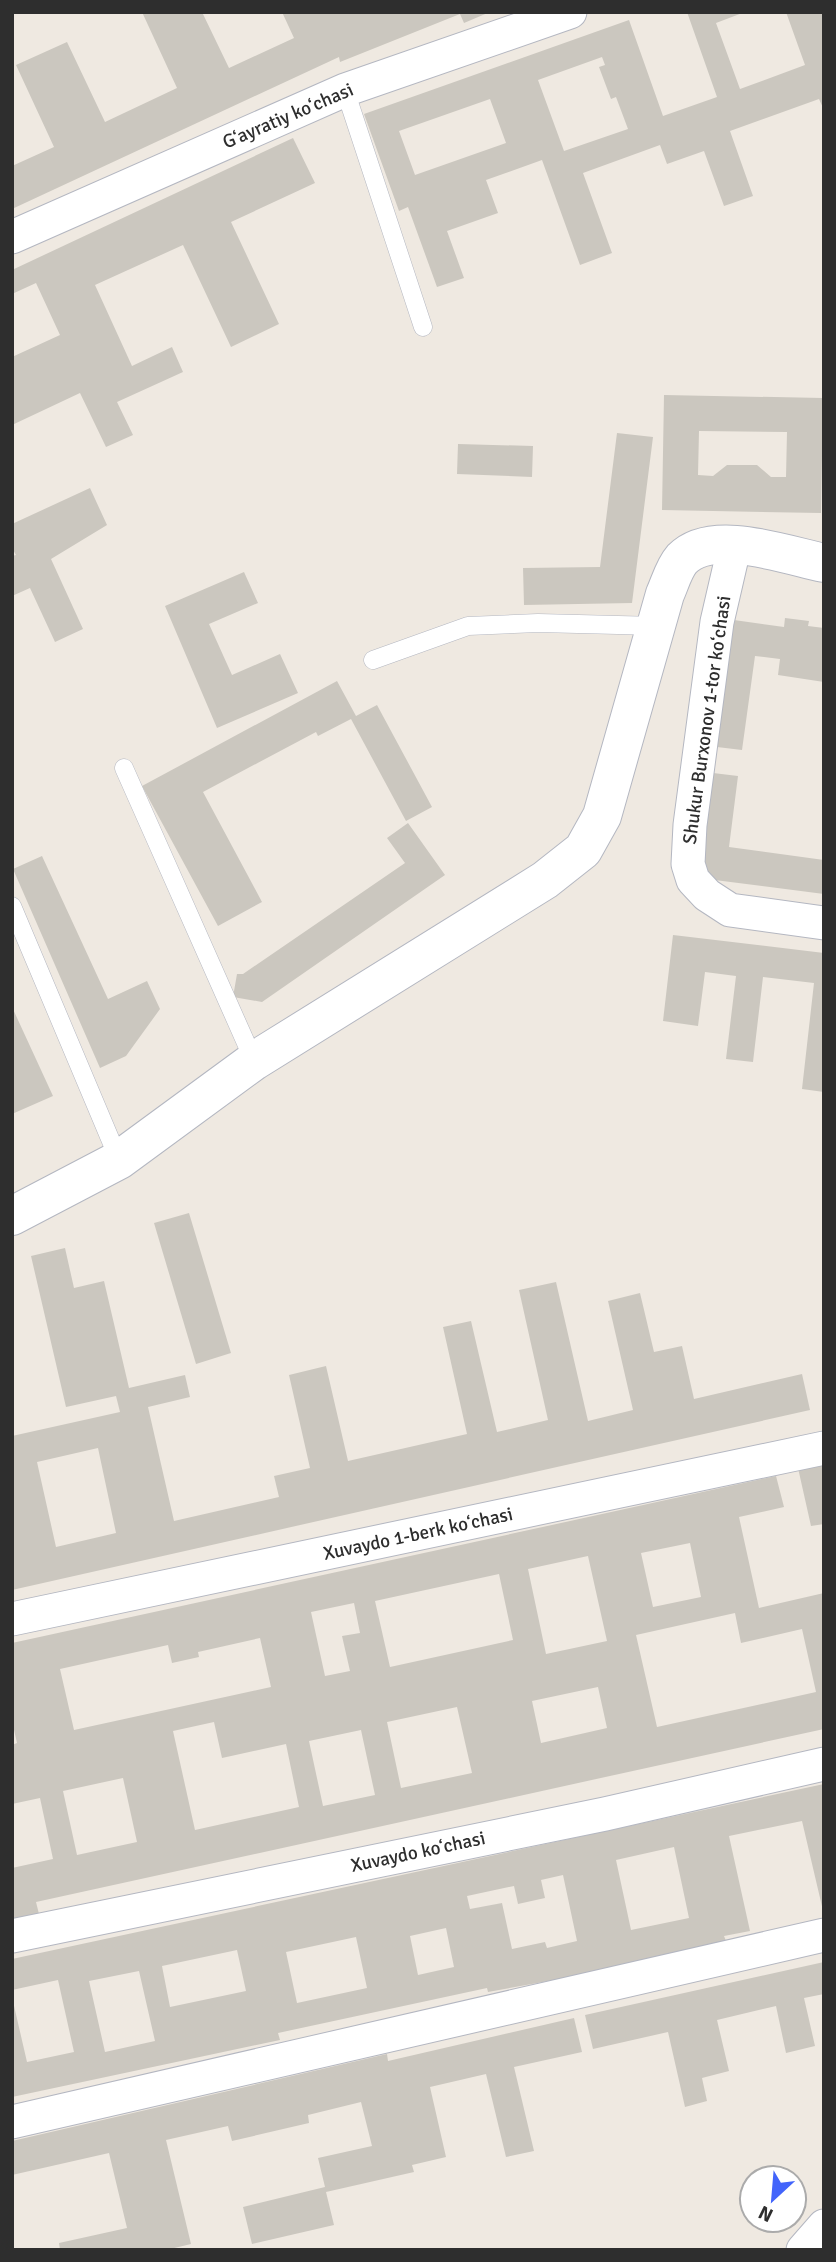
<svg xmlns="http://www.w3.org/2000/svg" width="836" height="2262" font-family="Signika,sans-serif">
<rect width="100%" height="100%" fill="#efe9e1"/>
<path fill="#cbc7bf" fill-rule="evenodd" d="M142,12H202L229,68L294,38L282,12H490L464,23L460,14L340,62L339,57L12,209V166L54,147L16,65L67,42L105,122L177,88Z
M687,12H745L716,23L740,89L805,65L786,12H824V110L819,99L730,131L753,196L724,206L704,151L667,164L660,145L583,173L612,253L580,265L542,160L486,180L498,213L447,231L464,278L437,287L408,207L399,211L364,114L629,20L663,116L717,97ZM602,57L605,65L599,67L611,99L616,97L628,129L564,151L538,80ZM490,99L506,143L415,175L399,131Z
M293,138L315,183L231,222L279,324L231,347L183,245L95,285L132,366L172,347L183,372L117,402L133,435L106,447L80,393L12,425V357L60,335L36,283L12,294V270Z
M664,395L823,398L821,513L662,510ZM699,431L787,432L786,477H771L757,465H727L713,476L698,475Z
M617,433L653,437L632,603L524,605L523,568L600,567Z
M458,444L533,446L532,477L457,474Z
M90,488L107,525L51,559L83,629L55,642L30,588L12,596V556L16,555L12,548V524Z
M244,572L258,603L209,624L232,675L280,654L298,693L217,728L165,606Z
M785,618L809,621L808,626L824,628V682L778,675L780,659L755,656L742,750L717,747L734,620L784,627Z
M337,681L356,716L377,705L432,807L406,821L351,719L318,736L316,732L203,792L262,902L218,926L142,786Z
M713,773L738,776L729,847L824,860V894L699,878Z
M408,823L445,875L262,1002L233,997L237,974H243L405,863L387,838Z
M42,856L108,999L147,981L160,1009L126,1056L100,1068L13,869Z
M673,935L824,953V1092L802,1089L814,983L763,977L753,1062L726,1059L736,976L705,972L698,1026L663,1021Z
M12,1007L53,1096L12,1114Z
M189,1213L231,1353L196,1364L154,1223Z
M65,1248L74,1288L104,1281L129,1388L185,1375L190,1397L148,1407L174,1521L279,1497L274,1476L310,1468L289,1375L326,1366L348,1461L467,1434L443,1327L471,1321L497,1432L548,1420L519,1290L556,1282L588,1421L633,1410L608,1301L640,1293L654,1352L682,1346L694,1399L802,1374L810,1410L12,1590V1436L120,1412L116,1396L66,1407L31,1256ZM98,1448L116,1533L56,1547L37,1462Z
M824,1462V1524L811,1526L798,1468Z
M776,1476L784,1507L739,1517L759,1608L824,1593V1729L36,1902L39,1914L12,1920V1868L53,1859L40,1798L12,1804V1745L17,1743L12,1721V1643ZM690,1543L701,1597L653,1607L641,1553ZM588,1556L607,1641L546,1654L528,1569ZM499,1574L513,1640L390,1667L375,1601ZM354,1603L360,1633L342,1636L350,1671L325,1676L311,1612ZM735,1613L741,1643L802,1629L816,1692L657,1727L636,1635ZM260,1638L271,1687L74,1730L60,1669L168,1645L172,1663L199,1657L198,1652ZM598,1687L607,1728L541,1743L532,1701ZM457,1707L472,1773L401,1788L387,1722ZM214,1722L222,1758L286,1744L299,1807L195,1830L173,1731ZM361,1730L375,1795L323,1806L309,1741ZM123,1778L137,1842L77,1855L63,1791Z
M824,1784V1915L802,1821L729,1836L750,1931L724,1936L726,1941L554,1980L488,1992L487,1988L278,2033L280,2040L12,2097V1997L27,2062L74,2052L58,1980L12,1990V1959ZM674,1847L689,1918L631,1930L616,1860ZM563,1875L577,1941L547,1948L545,1942L512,1949L502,1903L470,1909L467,1896L514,1886L518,1904L545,1898L541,1880ZM446,1928L454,1967L418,1975L410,1936ZM356,1937L367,1988L297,2003L286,1952ZM237,1950L246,1991L170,2007L162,1966ZM139,1971L155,2041L105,2052L89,1981Z
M824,1962V1994L804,1998L815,2046L786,2053L776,2006L717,2020L729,2071L702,2078L707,2101L685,2107L668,2032L593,2049L585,2015Z
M574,2018L582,2052L514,2067L534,2151L506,2157L486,2074L430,2087L446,2157L412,2165L414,2172L326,2192L334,2225L252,2244L243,2207L325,2187L318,2158L372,2146L361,2102L308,2115L309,2123L232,2141L228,2126L166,2140L191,2244L166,2250H60L59,2243L127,2228L109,2153L12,2175V2141L387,2054L388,2061Z"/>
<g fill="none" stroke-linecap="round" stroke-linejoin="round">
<defs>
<path id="service" d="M345,90L423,327
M373,660L468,626L538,623L658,626
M124,768L254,1061
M12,906L119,1160"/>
<path id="minor" d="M12,237L345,90L570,12
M735,544L717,622L690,825L688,864L693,880L707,895L730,910L824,923
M12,1619L824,1448
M12,1936L605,1814L824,1764
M12,2122L824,1935
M803,2250L824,2226"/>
<path id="tertiary" d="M12,1216L119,1160L254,1061L545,880L583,850L602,816L665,594C670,583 674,568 682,559C712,528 786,555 824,563"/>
</defs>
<use href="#service" stroke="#b4b7c1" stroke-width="19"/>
<use href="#minor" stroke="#b4b7c1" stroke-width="35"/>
<use href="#tertiary" stroke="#b4b7c1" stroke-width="40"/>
<use href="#service" stroke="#fff" stroke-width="18"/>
<use href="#minor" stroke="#fff" stroke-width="33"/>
<use href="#tertiary" stroke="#fff" stroke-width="38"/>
</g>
<g text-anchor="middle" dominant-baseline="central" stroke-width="5" stroke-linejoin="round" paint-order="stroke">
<g font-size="19" fill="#2e2e2e" stroke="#fff">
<text transform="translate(288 116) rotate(-23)">Gʻayratiy koʻchasi</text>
<text transform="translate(707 720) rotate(-82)">Shukur Burxonov 1-tor koʻchasi</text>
<text transform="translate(418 1534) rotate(-12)">Xuvaydo 1-berk koʻchasi</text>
<text transform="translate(418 1852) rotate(-12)">Xuvaydo koʻchasi</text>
</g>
</g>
<rect width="836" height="2262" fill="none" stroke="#2e2e2e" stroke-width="28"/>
<g transform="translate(773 2199) rotate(206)"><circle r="33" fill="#ffffff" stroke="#ababab" stroke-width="2"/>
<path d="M0-5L12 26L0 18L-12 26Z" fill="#4264fb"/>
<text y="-10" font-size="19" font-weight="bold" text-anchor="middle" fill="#2e2e2e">N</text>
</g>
</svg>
